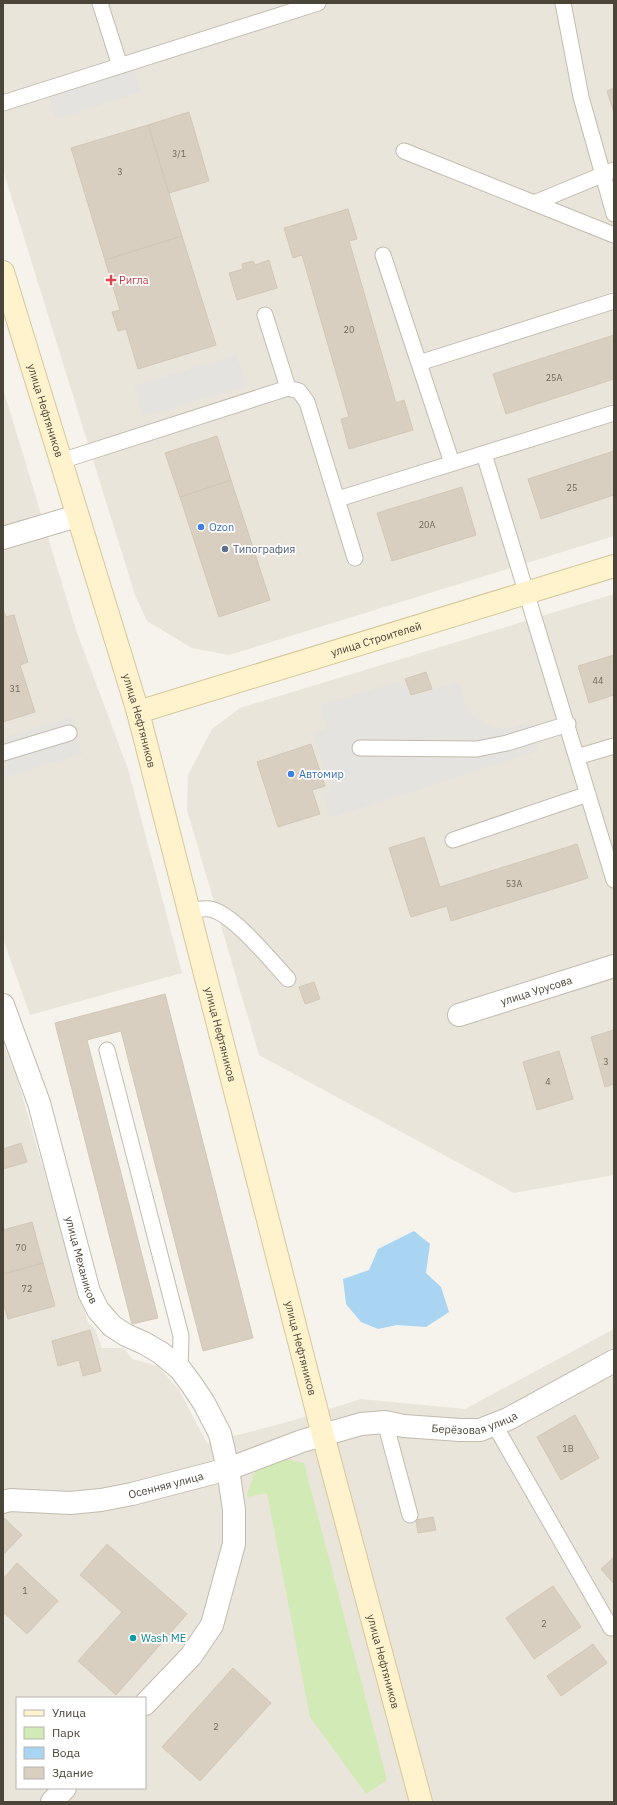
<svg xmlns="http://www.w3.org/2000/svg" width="617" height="1805" font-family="'IBM Plex Sans',sans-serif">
<rect width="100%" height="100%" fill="#f6f3ec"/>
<path fill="#eae5da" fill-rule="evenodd" d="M3,3H614V536L229,655L192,648L147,621L135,595L3,170Z
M3,388L76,630L128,769L182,973L30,1015L3,939Z
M614,594V1175L514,1193L259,1055L187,810L188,775L212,729L240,708Z
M3,1043L17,1078L88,1323L95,1329L102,1348H124L132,1359L158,1366L179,1390L207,1443L291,1421L361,1399L465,1409L614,1329V1802H3ZM17,1698H145V1788H17Z"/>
<path fill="#d2eab5" d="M282,1458L304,1463L387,1780L366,1794L310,1717L267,1493L247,1497V1494L256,1469Z"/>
<path fill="#e5e3e0" d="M134,70L141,92L56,119L49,97Z
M237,355L246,386L143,417L134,386Z
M404,680L410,697L458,682L467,708L474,716L484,723L494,728L507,729L529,722L538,751L330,818L323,793L331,791L313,733L327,728L320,705Z
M71,717L82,754L3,778V738Z"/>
<path fill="#a9d4f2" d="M414,1231L430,1244L426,1273L441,1287L449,1312L426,1327L397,1325L378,1329L361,1322L346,1304L343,1279L369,1270L378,1249Z"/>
<path fill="#d8cfc1" stroke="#d3c7b4" d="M614,88V113L607,91Z
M189,112L209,181L169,193L148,125Z
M148,125L182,236L105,260L71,148Z
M348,209L357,239L349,241L396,403L404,400L413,430L349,449L341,419L349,417L302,255L293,258L284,228Z
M182,236L216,345L138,369L126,329L118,331L112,312L120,310L105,260Z
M269,260L277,288L237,300L229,273L243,269L242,264L253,261L255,265Z
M614,335V379L506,414L493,374Z
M217,436L231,480L180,497L165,453Z
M614,451V495L541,519L528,479Z
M231,480L270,600L219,617L180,497Z
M462,487L476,535L392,561L377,513Z
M3,609L6,617L14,615L28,662L20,665L35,712L3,722Z
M614,655V695L589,703L578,666Z
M426,672L432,689L411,695L405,679Z
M311,744L325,786L312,790L320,814L278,827L257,762Z
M424,837L440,887L577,844L588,878L451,921L447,906L411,917L389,848Z
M314,982L320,999L305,1004L299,987Z
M165,994L253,1338L203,1351L121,1031L87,1040L158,1318L132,1324L55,1023Z
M614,1030V1084L605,1087L591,1037Z
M559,1051L573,1099L537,1110L523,1062Z
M21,1143L27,1162L3,1169V1149Z
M32,1222L43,1263L3,1274V1230Z
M43,1263L55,1306L8,1319L3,1302V1274Z
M90,1330L101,1371L83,1376L79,1360L58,1366L52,1341Z
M575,1415L599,1458L561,1480L537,1437Z
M3,1517L22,1535L3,1555Z
M433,1517L436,1530L418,1533L416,1520Z
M107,1544L187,1614L116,1695L78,1661L122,1612L80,1575Z
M614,1557V1584L601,1569Z
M17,1563L58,1601L27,1634L3,1612V1579Z
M553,1586L581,1627L534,1659L506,1618Z
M593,1644L607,1663L561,1696L547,1676Z
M233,1668L271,1703L200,1781L162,1747Z"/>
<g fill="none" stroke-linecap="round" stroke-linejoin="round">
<defs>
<path id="service" d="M100,3L120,66
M563,3L581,97L614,214
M3,103L318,3
M404,151L534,203L614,170
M534,203L614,235
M383,255L452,463
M265,315L288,388
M419,363L614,301
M484,454L614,880
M61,461L288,388L299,391L307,402L355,558
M338,499L614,413
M360,748L477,749L507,743L568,724
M3,753L69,733
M577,757L614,746
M453,840L588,794
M188,910C195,910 204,908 210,909C233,913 272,962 288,979
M107,1050L181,1336L180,1369
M385,1422L410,1515
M494,1424L611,1628"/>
<g id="minor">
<path d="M3,538L77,516"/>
<path id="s1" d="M3,1005L39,1103L89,1292L98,1310L112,1326L126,1335L144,1343L161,1353L180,1369L192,1385L204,1403L220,1434L228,1469L234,1510V1544L212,1625L191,1656L145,1704"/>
<path id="s2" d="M459,1015L614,966"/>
<path id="s3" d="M3,1502L10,1500L70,1503L101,1500L132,1494L228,1469L302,1441L361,1424L385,1422L404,1426L460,1430H480L508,1419L614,1361"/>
<path d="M52,1802L65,1788"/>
</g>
<g id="secondary">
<path id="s4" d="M3,272L138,712L323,1435L421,1802"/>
<path id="s5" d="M138,712L614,566"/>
</g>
</defs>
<use href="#service" stroke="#c2bbae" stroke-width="17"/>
<use href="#minor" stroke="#c2bbae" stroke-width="24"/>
<use href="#secondary" stroke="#d6c79b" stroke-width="24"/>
<use href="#service" stroke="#fff" stroke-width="15"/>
<use href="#minor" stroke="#fff" stroke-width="22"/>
<use href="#secondary" stroke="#fff3cd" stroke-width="22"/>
</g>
<path fill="#e0444e" stroke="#fff" stroke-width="1.5" d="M109 274h4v4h4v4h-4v4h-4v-4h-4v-4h4z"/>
<g fill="#3f7fe0" stroke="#fff" stroke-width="1.5">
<circle cx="201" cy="527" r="4"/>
<circle cx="291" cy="774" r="4"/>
</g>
<circle fill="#5c6f8a" stroke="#fff" stroke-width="1.5" cx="225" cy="549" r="4"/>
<circle fill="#0f9aa8" stroke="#fff" stroke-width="1.5" cx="133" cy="1638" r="4"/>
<g text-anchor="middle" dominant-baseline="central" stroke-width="3.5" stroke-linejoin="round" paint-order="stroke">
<g font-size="9" fill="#6e675b">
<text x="179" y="153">3/1</text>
<text x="120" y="171">3</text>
<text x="349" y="329">20</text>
<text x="554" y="377">25А</text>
<text x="572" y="487">25</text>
<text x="427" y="524">20А</text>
<text x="598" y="680">44</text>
<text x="15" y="688">31</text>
<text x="514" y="883">53А</text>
<text x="606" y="1061">3</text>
<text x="548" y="1081">4</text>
<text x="21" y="1247">70</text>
<text x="27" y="1288">72</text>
<text x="568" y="1448">1В</text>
<text x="25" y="1590">1</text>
<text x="544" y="1623">2</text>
<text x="216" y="1726">2</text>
</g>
<g font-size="11" fill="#be3a42" stroke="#fff" text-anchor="start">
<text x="119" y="280">Ригла</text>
</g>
<g font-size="11" fill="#4b4439" stroke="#fff">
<text stroke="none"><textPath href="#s4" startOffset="145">улица Нефтяников</textPath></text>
<text stroke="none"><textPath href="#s5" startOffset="249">улица Строителей</textPath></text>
<text stroke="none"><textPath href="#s4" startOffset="469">улица Нефтяников</textPath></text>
<text stroke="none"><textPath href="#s2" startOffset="81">улица Урусова</textPath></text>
<text stroke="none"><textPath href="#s4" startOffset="793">улица Нефтяников</textPath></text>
<text stroke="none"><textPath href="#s1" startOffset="267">улица Механиков</textPath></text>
<text stroke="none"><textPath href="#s4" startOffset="1117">улица Нефтяников</textPath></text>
<text stroke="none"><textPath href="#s3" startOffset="485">Берёзовая улица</textPath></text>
<text stroke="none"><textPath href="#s3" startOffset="165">Осенняя улица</textPath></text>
<text stroke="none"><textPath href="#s4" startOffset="1441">улица Нефтяников</textPath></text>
</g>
<g font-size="11" fill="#366cbe" stroke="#fff" text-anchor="start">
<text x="209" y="527">Ozon</text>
<text x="299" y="774">Автомир</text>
</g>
<g font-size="11" fill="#4e5e75" stroke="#fff" text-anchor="start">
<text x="233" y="549">Типография</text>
</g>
<g font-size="11" fill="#0d838f" stroke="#fff" text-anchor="start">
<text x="141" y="1638">Wash ME</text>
</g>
</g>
<rect width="617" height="1805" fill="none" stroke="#4b4439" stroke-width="8"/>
<rect x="16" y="1697" width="130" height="92" fill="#ffffff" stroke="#b7b4b0"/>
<rect x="24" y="1710" width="20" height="6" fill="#fff3cd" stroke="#b7b4b0"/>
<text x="52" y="1717" font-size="12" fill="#4b4439">Улица</text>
<rect x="24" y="1727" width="20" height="12" fill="#d2eab5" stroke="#b7b4b0"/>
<text x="52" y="1737" font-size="12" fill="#4b4439">Парк</text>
<rect x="24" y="1747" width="20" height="12" fill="#a9d4f2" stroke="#b7b4b0"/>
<text x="52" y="1757" font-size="12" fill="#4b4439">Вода</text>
<rect x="24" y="1767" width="20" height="12" fill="#d8cfc1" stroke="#b7b4b0"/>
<text x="52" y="1777" font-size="12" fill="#4b4439">Здание</text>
</svg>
